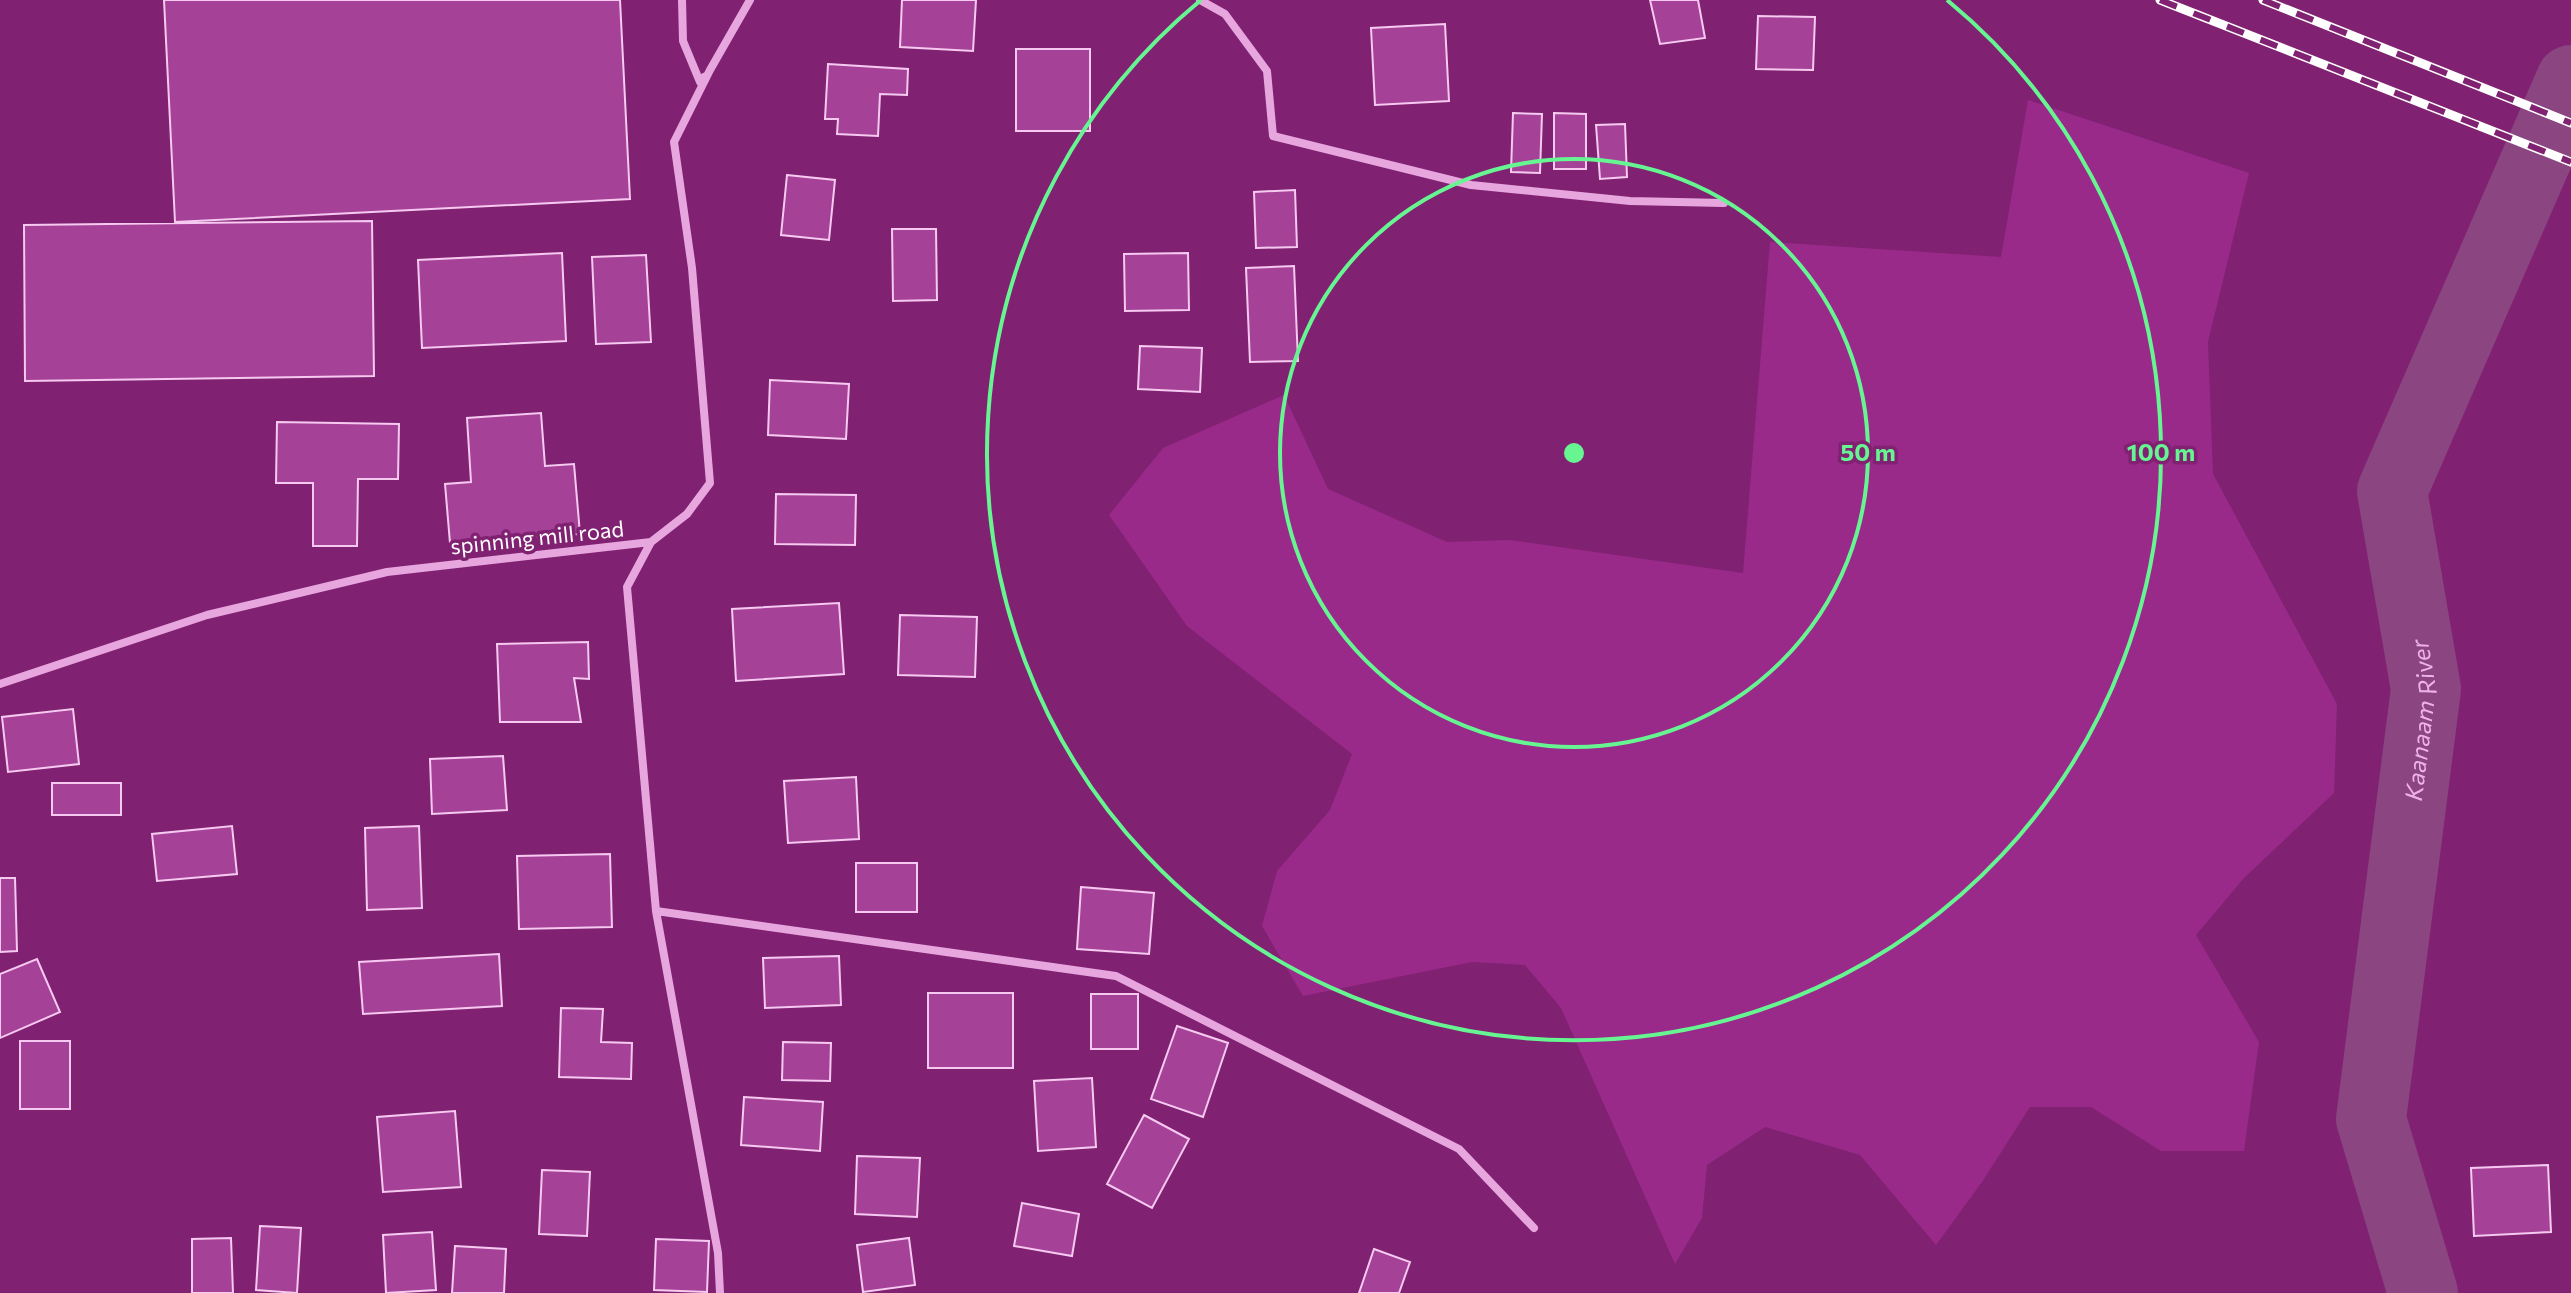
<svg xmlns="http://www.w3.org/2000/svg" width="2571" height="1293" font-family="Commissioner,sans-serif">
<rect width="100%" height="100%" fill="#802172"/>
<path fill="#992a8a" d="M2028,100L2249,173L2208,342L2213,474L2337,704L2334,793L2244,878L2196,935L2259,1042L2244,1151H2161L2091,1107H2030L1982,1182L1936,1245L1860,1155L1765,1127L1707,1165L1702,1218L1675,1264L1561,1008L1525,965L1472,962L1303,996L1262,926L1277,871L1330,810L1352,754L1187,626L1109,515L1163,448L1284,395L1328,489L1447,542L1510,540L1743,573L1770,242L2001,257Z"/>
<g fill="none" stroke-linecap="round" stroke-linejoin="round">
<path stroke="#8b4580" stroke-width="70" id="s1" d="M2423,1293L2371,1119L2426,689L2392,491L2571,80"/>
</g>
<path fill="#a64198" stroke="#f6caf0" stroke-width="2" d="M164,0H620L630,199L175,222Z
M902,0H976L973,51L900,47Z
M1650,0H1698L1705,38L1660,44Z
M1758,16L1815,17L1813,70L1756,69Z
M1445,24L1449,101L1375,105L1371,28Z
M1016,49H1090V131H1016Z
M828,64L908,69L907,95L880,94L878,136L837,134L838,119H825Z
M1513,113L1542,114L1540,173L1511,172Z
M1554,113L1586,114V169H1554Z
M1625,124L1627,177L1600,179L1596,125Z
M787,175L835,180L829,240L781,235Z
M1295,190L1297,247L1256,248L1254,192Z
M372,221L374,376L25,381L24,225Z
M892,229H936L937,300L893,301Z
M562,253L566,341L422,348L418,260Z
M1188,253L1189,310L1125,311L1124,254Z
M646,255L651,342L596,344L592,257Z
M1294,266L1298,361L1250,362L1246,268Z
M1140,346L1202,348L1200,392L1138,389Z
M770,380L849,384L846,439L768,435Z
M541,413L545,466L574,464L580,534L450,543L445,484L471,482L467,418Z
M277,422L399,424L398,479H358L357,546H313V483H276Z
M776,494L856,495L855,545L775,544Z
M839,603L844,674L736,681L732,609Z
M900,615L977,617L975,677L898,675Z
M588,642L589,679L574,678L581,722H500L497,644Z
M73,709L79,764L8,772L2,717Z
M503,756L507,810L432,814L430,759Z
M856,777L859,839L788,843L784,781Z
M52,783H121V815H52Z
M232,826L237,874L157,881L152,834Z
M419,826L422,908L367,910L365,828Z
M610,854L612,927L519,929L517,856Z
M856,863H917V912H856Z
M0,878H15L17,951L0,952Z
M1081,887L1154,893L1149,954L1077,949Z
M499,954L502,1006L363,1014L359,962Z
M839,956L841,1005L765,1008L763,958Z
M37,959L60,1012L0,1038V974Z
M928,993H1013V1068H928Z
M1091,994H1138V1049H1091Z
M561,1008L603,1009L601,1042L632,1043L631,1079L559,1077Z
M1177,1026L1228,1043L1203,1117L1151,1099Z
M20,1041H70V1109H20Z
M783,1042L831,1043L830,1081L782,1080Z
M1092,1078L1096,1147L1038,1151L1034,1081Z
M744,1097L823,1102L820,1151L741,1145Z
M455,1111L461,1187L383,1192L377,1117Z
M1144,1115L1189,1139L1152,1208L1107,1184Z
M857,1156L920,1158L917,1217L855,1214Z
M2548,1165L2551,1232L2474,1236L2471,1168Z
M542,1170L590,1172L587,1236L539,1234Z
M1022,1203L1079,1214L1072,1256L1014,1246Z
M260,1226L301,1228L297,1293L256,1290Z
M432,1232L436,1290L386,1293L383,1235Z
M231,1238L233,1293H192V1239Z
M909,1238L915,1285L863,1292L857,1245Z
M656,1239L709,1241L707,1292L654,1290Z
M455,1246L506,1249L504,1293H452Z
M1374,1249L1410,1262L1399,1293H1359Z"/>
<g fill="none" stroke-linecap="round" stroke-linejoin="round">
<path stroke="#e8a6df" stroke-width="8" d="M682,0L683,41L700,82L704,77
M1200,0L1225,14L1267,71L1273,136L1471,185L1630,201L1724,203
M651,542L627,587L656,911L718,1253L720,1293
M0,684L207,615L387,572L651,542L687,514L710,483L692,268L674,142L710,70L750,0
M656,911L1116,976L1459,1149L1534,1228"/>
<defs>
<path id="rail" d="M2160,0L2571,162
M2263,0L2571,123"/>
</defs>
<use href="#rail" stroke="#fff" stroke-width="9"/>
<use href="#rail" stroke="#802172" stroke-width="6" stroke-dasharray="18" stroke-linecap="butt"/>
</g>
<g fill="none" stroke="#67f591" stroke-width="4">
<circle cx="1574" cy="453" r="294"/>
<path d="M1947 0A587 587 0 1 1 1201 0"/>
</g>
<g text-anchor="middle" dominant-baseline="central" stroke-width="7" stroke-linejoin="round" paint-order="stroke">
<g font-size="22" fill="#fff" stroke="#802172">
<text transform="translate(537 537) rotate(-6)">spinning mill road</text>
</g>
<g font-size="24" font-style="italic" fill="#efb2e7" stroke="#802172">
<text stroke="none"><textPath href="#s1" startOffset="584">Kaanaam River</textPath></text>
</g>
</g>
<circle cx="1574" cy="453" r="12" fill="#67f591" stroke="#802172" stroke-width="4"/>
<g font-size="24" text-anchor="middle" font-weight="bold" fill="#67f591" stroke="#802172" stroke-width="7" stroke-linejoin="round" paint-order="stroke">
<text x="1868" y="461">50 m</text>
<text x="2161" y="461">100 m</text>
</g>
</svg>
